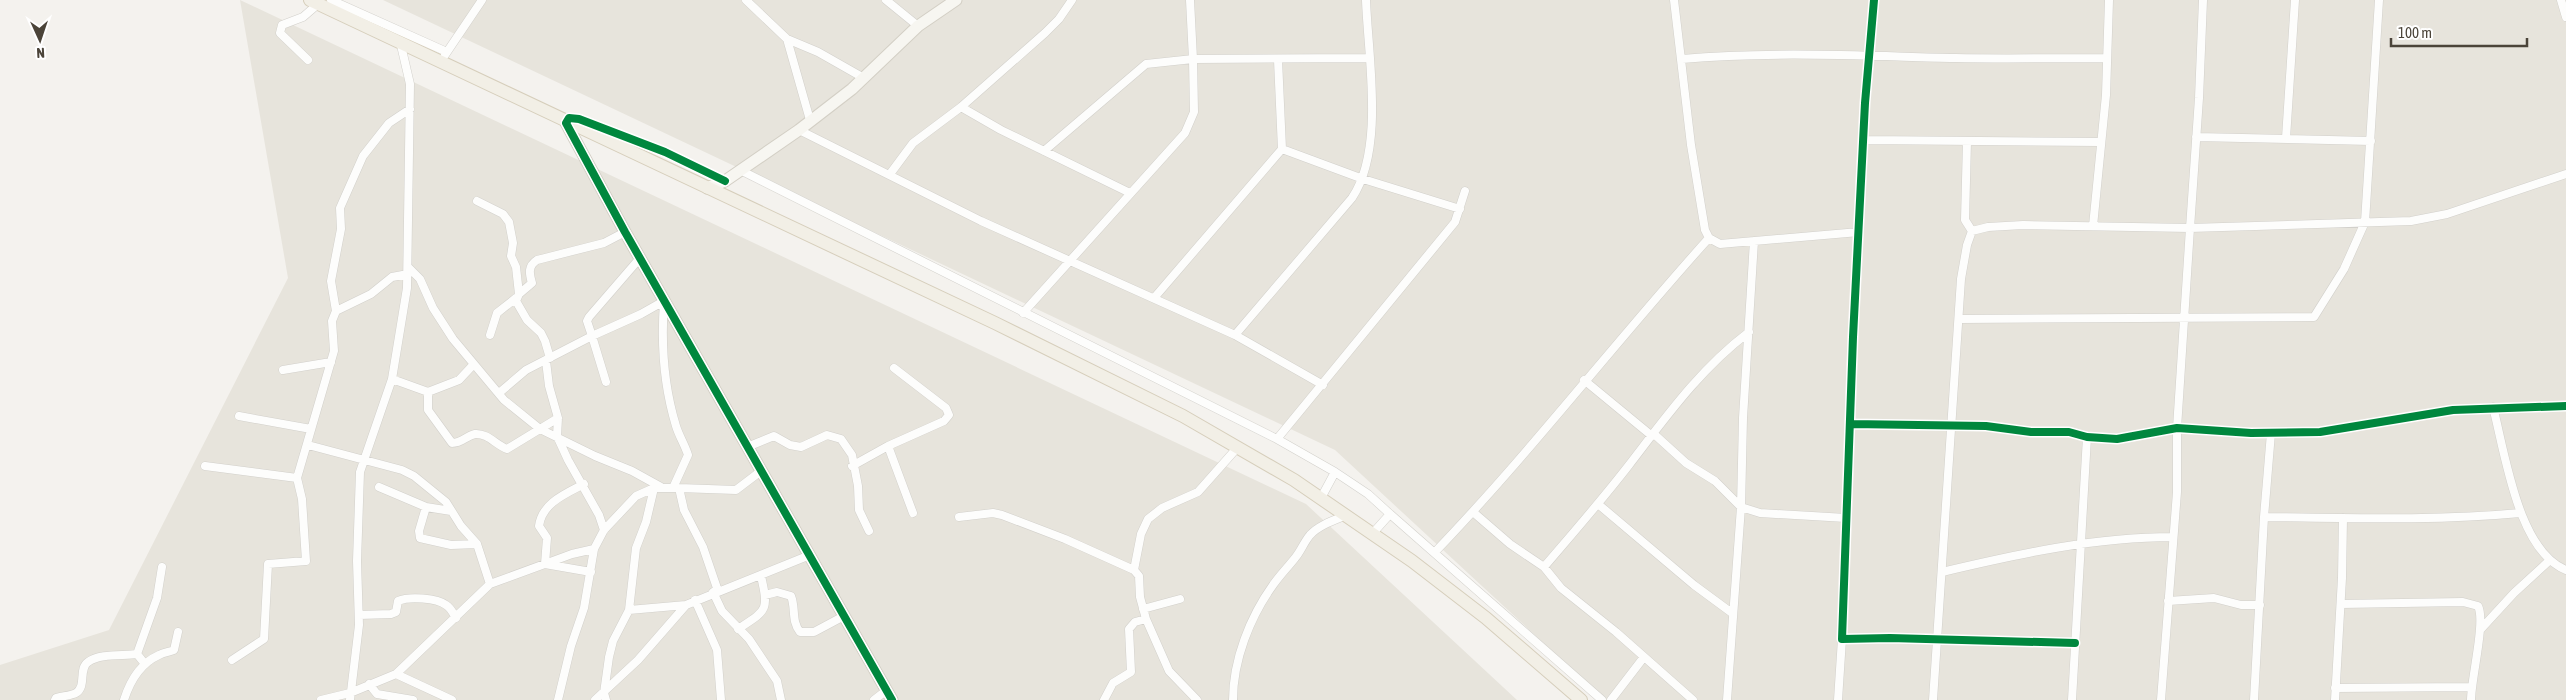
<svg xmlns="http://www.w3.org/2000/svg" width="2566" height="700" font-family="'Asap Condensed',sans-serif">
<rect width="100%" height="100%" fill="#f4f2ee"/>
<path fill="#e7e4dc" d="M240,0L1306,504L1517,700H0V665L109,630L288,278Z
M383,0H2566V700H1605L1335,450Z"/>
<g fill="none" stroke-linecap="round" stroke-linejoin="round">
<defs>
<path id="street" d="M331,0L447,52
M746,0L787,39L810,120
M886,0L918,26
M1190,0L1193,59L1369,58
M1674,0L1691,145L1705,230L1709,238L1720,244L1859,232
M1874,0L1865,103L1853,337L1842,639L1890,638L2075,643
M2203,0L2199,98L2190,228L2411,221L2447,214L2566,174
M2561,0L2566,17
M787,39L818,52L862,77
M445,55L482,0
M1682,59C1773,51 1864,56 1955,58C2006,59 2056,58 2107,58
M308,60L280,33L282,25L303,17L318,4
M1278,60L1282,149
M961,107L1001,130L1130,193
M567,121L569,118L579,119L665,152L725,181
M799,130L981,221L1235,335L1323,385
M2196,137L2371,141
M2286,138L2295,0
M1865,140L2101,142
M740,170L1277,439L1335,472L1321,498
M890,174L913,143L961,107L1045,33L1059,19L1072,0
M477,201L503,214L509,222L513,243L511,256L516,267L519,294
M2093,226L2106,95L2109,0
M1972,231L1988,227L2023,225L2190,228L2177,428V492L2161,700
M408,267L420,279L433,308L453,339L504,400L540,429L595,456L632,471L661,487
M1154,298L1282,149L1363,179L1460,209
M336,311L371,294L392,277L408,274
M1023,313L1185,133L1194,112L1193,59L1146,64L1044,151
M1959,319L2314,317L2344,269L2365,222L2379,0
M490,335L497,313L516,298
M1235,335L1352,198C1385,149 1368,57 1366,0
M550,358L545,341L541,333L527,320L516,301L519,294L532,283C529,273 528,266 537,260L604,243L625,232
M546,361L549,386L558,418L557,436L568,460L599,515L604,530
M283,370L331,362
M392,379L428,392L459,380L473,365
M1584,380L1652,436
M606,382L592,336L641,314L664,301
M428,392V410L452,443C462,443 466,436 475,434C488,433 496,445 507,449L558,418
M499,393L526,370L592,336L587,321L589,317L640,258
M2493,407C2505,453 2518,551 2566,570
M239,416L311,429
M1851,424L1986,426L2031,432H2069L2087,437L2117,439L2177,428L2251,433L2320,432L2453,410L2566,406
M1654,434L1686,463L1715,481L1741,507L1760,513L1846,518
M1277,439L1455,222L1465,191
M308,445L402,470L414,476L446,502L461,526L477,544L490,584
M888,446L913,513
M747,447L774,436L790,445L801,447L827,435L841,439L852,455L858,486L859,510L869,531
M205,466L297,478
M852,466L888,446L944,421L949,415L946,408L894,368
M1335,472L1368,494L1390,514L1373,533
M584,484C565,494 542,503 539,526L547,538L545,564L591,572
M379,487L426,507
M673,488H679L684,510L703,547L718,591
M679,488L736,490L761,471
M1598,504L1694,585L1732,613
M451,511L426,507L419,531L420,538L451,545L477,544
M1473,512L1510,544L1544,567L1561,588L1616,632L1693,700
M1390,514L1602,700
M959,517L993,513L1002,515L1065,539L1134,570L1139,576L1140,597L1146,619L1169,671L1197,700
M2264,517C2349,518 2436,521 2520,513
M1435,552C1531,452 1616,341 1709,238
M1544,567C1573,533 1602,500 1629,465C1666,417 1700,369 1749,332
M1134,570L1141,534L1148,519L1162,508L1198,492L1237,448
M1942,572C2018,554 2095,537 2173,537
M713,592L722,611L749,639L777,681L781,700
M765,595L777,592L791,596C796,608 791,621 800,632H814L844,616
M695,600L717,650L721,700
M2168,601L2214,598L2241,605H2260
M2341,604L2463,602L2478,606C2486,621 2471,679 2471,700
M1143,609L1180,599
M629,610L686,605
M359,615L391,614L396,612L398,601C409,596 437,598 446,605C451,608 453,613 456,618
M738,629C767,610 769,611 761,576
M2480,630L2514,593L2550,560
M232,660L264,639L268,564L306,561L302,499L297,478L334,351L332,321L336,311L331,281L341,229L340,208L363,156L389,123L410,109
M145,664L137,654L157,598L162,567
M396,674L490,584L572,554L594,549
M369,684L377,694L413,700
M2335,688L2471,687
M55,700L56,698C62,696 70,696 76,693C87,686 78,669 88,662C100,653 123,656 137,654
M124,700C130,681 141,663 159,655C164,652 170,652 174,650L178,632
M321,700L350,693L396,674L452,700
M350,700L359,625L357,561L360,472L392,379L407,288L410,84L400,41
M558,700L571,646L584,608L594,549L604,530L636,496L654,488H673L688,455C685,445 679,436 676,426C664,387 661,343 664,302
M595,700L638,660L686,605L810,555
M606,700L604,693L609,657L613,641L629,610L636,548L646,522L654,488
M874,700L887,690
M1104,700L1113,683L1131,672L1129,629L1135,622L1146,619
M1233,700C1233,660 1250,617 1273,585C1280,575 1288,567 1295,558C1301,551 1304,542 1310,535C1319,525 1335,520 1347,515
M1611,700L1644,657
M1727,700L1741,507L1743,418L1754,241
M1838,700L1842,639
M1933,700L1961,279L1967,245L1972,231L1965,220L1967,141
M2072,700L2087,437
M2254,700L2264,517L2271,433
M2335,700L2342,578L2343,518"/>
<path id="secondary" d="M566,123L625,232L892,700
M707,188L725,181L799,130L852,89L918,26L956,0"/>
<path id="primary" d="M310,0L995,323L1183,416L1294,480L1412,561L1486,618L1581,700"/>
</defs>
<use href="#street" stroke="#d2d0cb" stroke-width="9"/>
<use href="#secondary" stroke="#d3cfc5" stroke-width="13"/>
<use href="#primary" stroke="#d6cebb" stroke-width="14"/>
<use href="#street" stroke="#fdfdfc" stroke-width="8"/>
<use href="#secondary" stroke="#f7f6f1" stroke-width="11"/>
<use href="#primary" stroke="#f2efe6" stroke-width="12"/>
<defs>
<path id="cycleway" d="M1874,0L1865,103L1853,337L1842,639L1890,638L2075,643
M725,181L665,152L579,119L569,118L566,123L625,232L892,700
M1851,424L1986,426L2031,432H2069L2087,437L2117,439L2177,428L2251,433L2320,432L2453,410L2566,406"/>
</defs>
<use href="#cycleway" stroke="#fff" stroke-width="11"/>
<use href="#cycleway" stroke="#00873e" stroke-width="8"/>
</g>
<g transform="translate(40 40) rotate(177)" stroke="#ffffff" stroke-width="4" paint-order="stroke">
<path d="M0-4L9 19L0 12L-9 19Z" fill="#4b4439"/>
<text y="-8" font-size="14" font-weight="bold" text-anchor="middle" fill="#4b4439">N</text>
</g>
<path d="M2391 38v8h136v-8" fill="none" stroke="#4b4439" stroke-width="2.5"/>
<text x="2398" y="38" font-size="15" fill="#4b4439" stroke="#ffffff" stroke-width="4" paint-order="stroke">100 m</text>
</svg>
